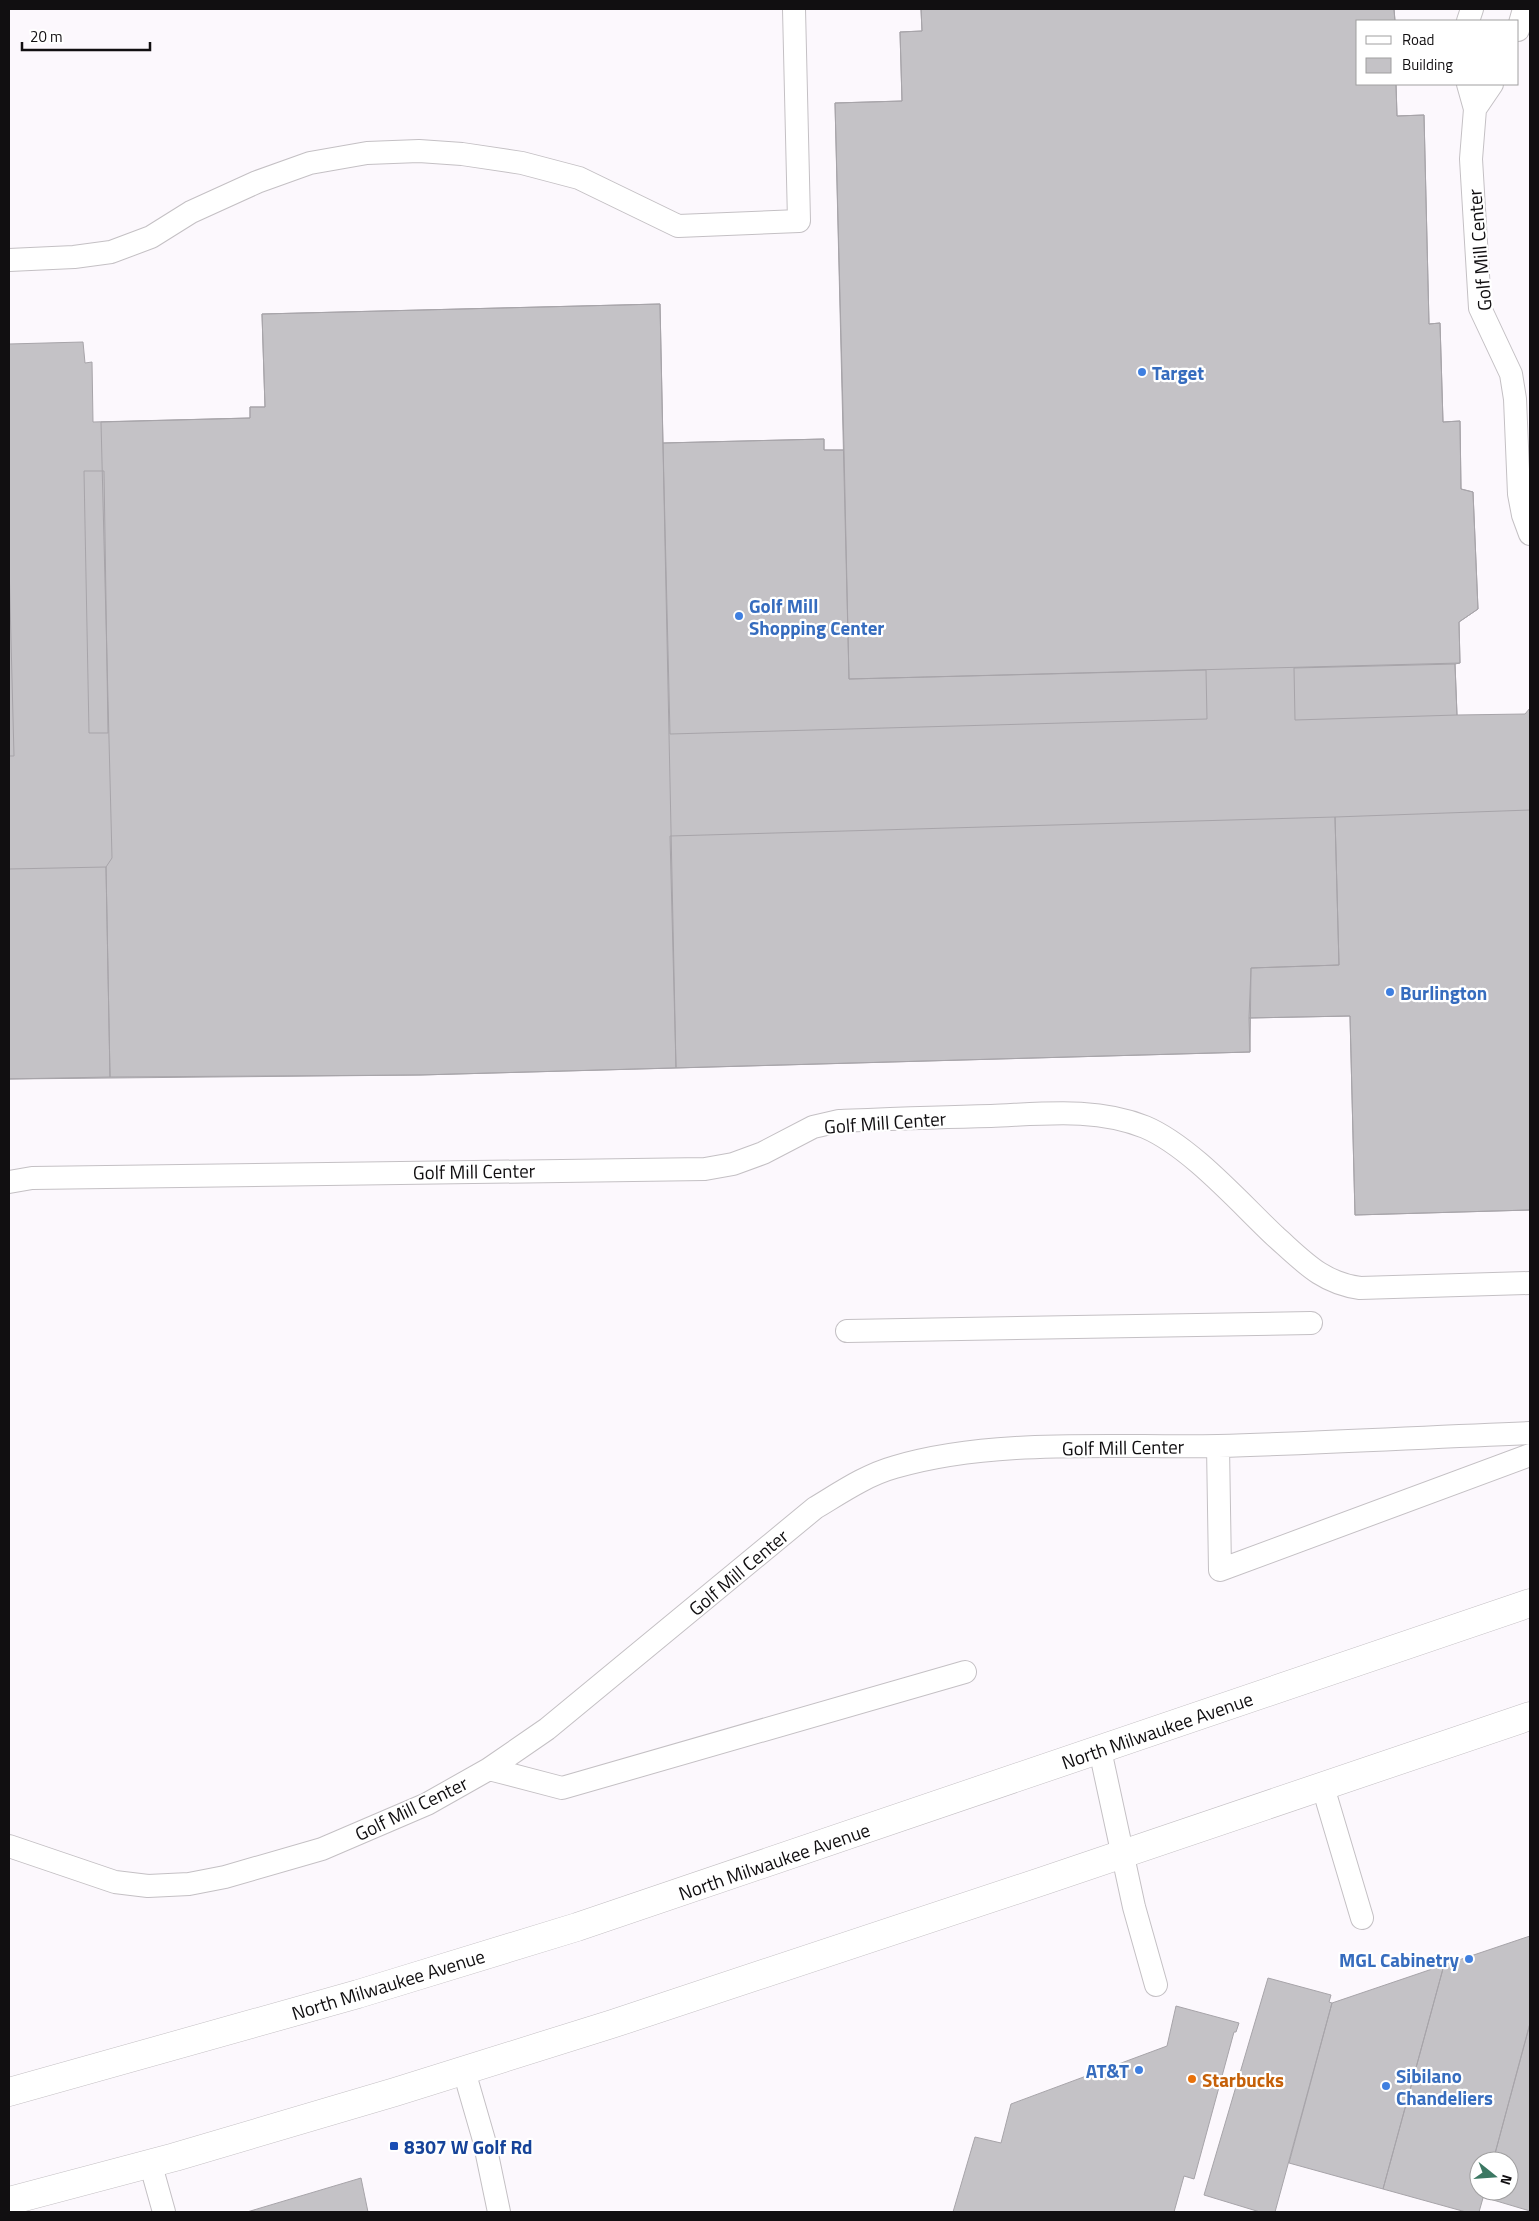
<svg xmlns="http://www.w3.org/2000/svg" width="1539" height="2221" font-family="'Titillium Web',sans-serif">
<rect width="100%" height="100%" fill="#fcf8fd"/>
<path fill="#c4c2c6" stroke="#a7a4a9" d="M921,9H1394L1395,21H1358V84H1396L1397,116L1424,115L1429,324L1440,323L1443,422L1460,421L1461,489L1473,492L1478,609L1459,622L1460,663L1455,664L1457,715L1525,714L1530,708V1210L1355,1215L1350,1016L1249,1018L1250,1052L420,1075L9,1079V344L83,342L85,363L92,362L93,422L250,418V407H265L262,314L660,304L663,443L824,439V450H844L835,103L902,101L900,32L922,31Z
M921,9H1394L1395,21H1358V84H1396L1397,116L1424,115L1429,324L1440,323L1443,422L1460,421L1461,489L1473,492L1478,609L1459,622L1460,663L849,679L835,103L902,101L900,32L922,31Z
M660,304L676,1068L420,1075L110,1077L106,867L112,858L101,422L250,418V407H265L262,314Z
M824,439V450H844L849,679L1206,670L1207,719L670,734L663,443Z
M84,471H104L108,733H89Z
M9,563L14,756H9Z
M1455,664L1457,715L1295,720L1294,668Z
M1530,810V1210L1355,1215L1350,1016L1249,1018L1251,968L1339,965L1335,817Z
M1335,817L1339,965L1251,968L1250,1052L676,1068L670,836Z
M106,867L110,1077L9,1079V869Z
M1530,1936V2023L1493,2161H1479V2191H1485L1479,2212H1466L1383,2189L1444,1965Z
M1444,1965L1383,2189L1289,2163L1332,2003Z
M1268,1978L1331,1995L1329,2002L1332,2003L1275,2212H1260L1204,2195Z
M1176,2006L1239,2023L1236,2032H1234L1194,2179L1184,2176L1174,2212H953L975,2137L1001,2143L1011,2104L1167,2046Z
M1530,2024V2211L1483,2197L1485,2191H1509V2161H1493Z
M361,2178L368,2212H247Z"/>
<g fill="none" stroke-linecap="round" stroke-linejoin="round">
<defs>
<path id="lane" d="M1468,21L1472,9
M1518,30L1524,9
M1468,84L1475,109L1471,159L1480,308L1511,374L1515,399L1519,494L1523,515L1530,534
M1475,109L1492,84
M9,260L74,257L111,252L151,237L191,212L257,182L310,163L367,153L419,151L462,154L522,163L579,178L678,226L799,221L794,9
M9,1182L32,1178L705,1169L733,1164L763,1153L813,1127L839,1121C890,1119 940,1117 991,1116C1042,1114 1096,1107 1145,1127C1190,1146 1239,1202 1275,1236C1303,1261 1322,1283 1360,1288L1530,1283
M847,1331L1311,1323
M1218,1446L1220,1570L1530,1455
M1100,1750L1134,1907L1156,1985
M489,1769L562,1788L965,1672
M1323,1787L1362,1918
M9,1846L115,1882L148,1886L189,1884L225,1877L322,1849L427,1804L489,1769L547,1729L815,1508C840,1493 866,1475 895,1467C993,1438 1115,1448 1218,1446C1322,1443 1426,1437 1530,1433
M464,2071L484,2140L499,2212
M150,2162L164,2212"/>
<path id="primary" d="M9,2092L358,1994L577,1927L1530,1603
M9,2201L175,2157L395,2092L612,2024L1043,1881L1530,1716"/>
</defs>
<use href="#lane" stroke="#c4c0c4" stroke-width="24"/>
<use href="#primary" stroke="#c4c0c4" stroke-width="29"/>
<use href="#lane" stroke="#fff" stroke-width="22"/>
<use href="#primary" stroke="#fff" stroke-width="28"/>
</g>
<g fill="#3f7fe0" stroke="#fff" stroke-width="2">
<circle cx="1142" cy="372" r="5"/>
<circle cx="739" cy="616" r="5"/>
<circle cx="1390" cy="992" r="5"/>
<circle cx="1469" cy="1959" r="5"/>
<circle cx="1139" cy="2070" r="5"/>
<circle cx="1386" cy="2086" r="5"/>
</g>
<circle fill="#e8710a" stroke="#fff" stroke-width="2" cx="1192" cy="2079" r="5"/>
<rect fill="#1a4fb4" stroke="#fff" stroke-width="2" x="389" y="2141" width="10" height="10" rx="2.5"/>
<g text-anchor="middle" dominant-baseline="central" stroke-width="4.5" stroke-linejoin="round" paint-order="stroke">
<g font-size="19" fill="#110f11" stroke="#fff">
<text transform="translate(1479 250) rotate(-95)">Golf Mill Center</text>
<text transform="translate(885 1122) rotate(-4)">Golf Mill Center</text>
<text transform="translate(474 1171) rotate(-1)">Golf Mill Center</text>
<text transform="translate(1123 1447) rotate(-1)">Golf Mill Center</text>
<text transform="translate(738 1572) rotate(-40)">Golf Mill Center</text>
<text transform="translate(1157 1730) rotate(-19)">North Milwaukee Avenue</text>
<text transform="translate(411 1808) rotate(-26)">Golf Mill Center</text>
<text transform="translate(774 1861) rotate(-19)">North Milwaukee Avenue</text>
<text transform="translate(388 1984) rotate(-17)">North Milwaukee Avenue</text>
</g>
<g font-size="19" font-weight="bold" fill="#366cbe" stroke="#fff" text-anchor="start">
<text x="1152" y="372">Target</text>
<text x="749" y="605">Golf Mill<tspan x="749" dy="22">Shopping Center</tspan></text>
<text x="1400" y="992">Burlington</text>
<text x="1459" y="1959" text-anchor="end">MGL Cabinetry</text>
<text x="1129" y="2070" text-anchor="end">AT&amp;T</text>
<text x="1396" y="2075">Sibilano<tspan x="1396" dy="22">Chandeliers</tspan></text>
</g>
<g font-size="19" font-weight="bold" fill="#c56008" stroke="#fff" text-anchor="start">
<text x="1202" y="2079">Starbucks</text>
</g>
<g font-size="19" font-weight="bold" fill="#164399" stroke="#fff" text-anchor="start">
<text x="404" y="2146">8307 W Golf Rd</text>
</g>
</g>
<rect width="1539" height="2221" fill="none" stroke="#110f11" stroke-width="20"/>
<rect x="1356" y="20" width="162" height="65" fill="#ffffff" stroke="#a09fa0"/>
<rect x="1366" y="36" width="25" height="8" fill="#ffffff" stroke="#a09fa0"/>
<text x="1402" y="45" font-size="15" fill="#110f11">Road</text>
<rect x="1366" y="58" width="25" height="15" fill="#c4c2c6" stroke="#a09fa0"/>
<text x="1402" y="70" font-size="15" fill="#110f11">Building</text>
<g transform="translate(1494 2176) rotate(107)"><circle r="24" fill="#ffffff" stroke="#a09fa0"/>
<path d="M0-4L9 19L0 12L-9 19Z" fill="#3c7863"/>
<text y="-8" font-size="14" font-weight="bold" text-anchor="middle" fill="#110f11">N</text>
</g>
<path d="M22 42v8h128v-8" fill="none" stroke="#110f11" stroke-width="2.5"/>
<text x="30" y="42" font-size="15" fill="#110f11" stroke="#ffffff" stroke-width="4" paint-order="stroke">20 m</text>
</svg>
